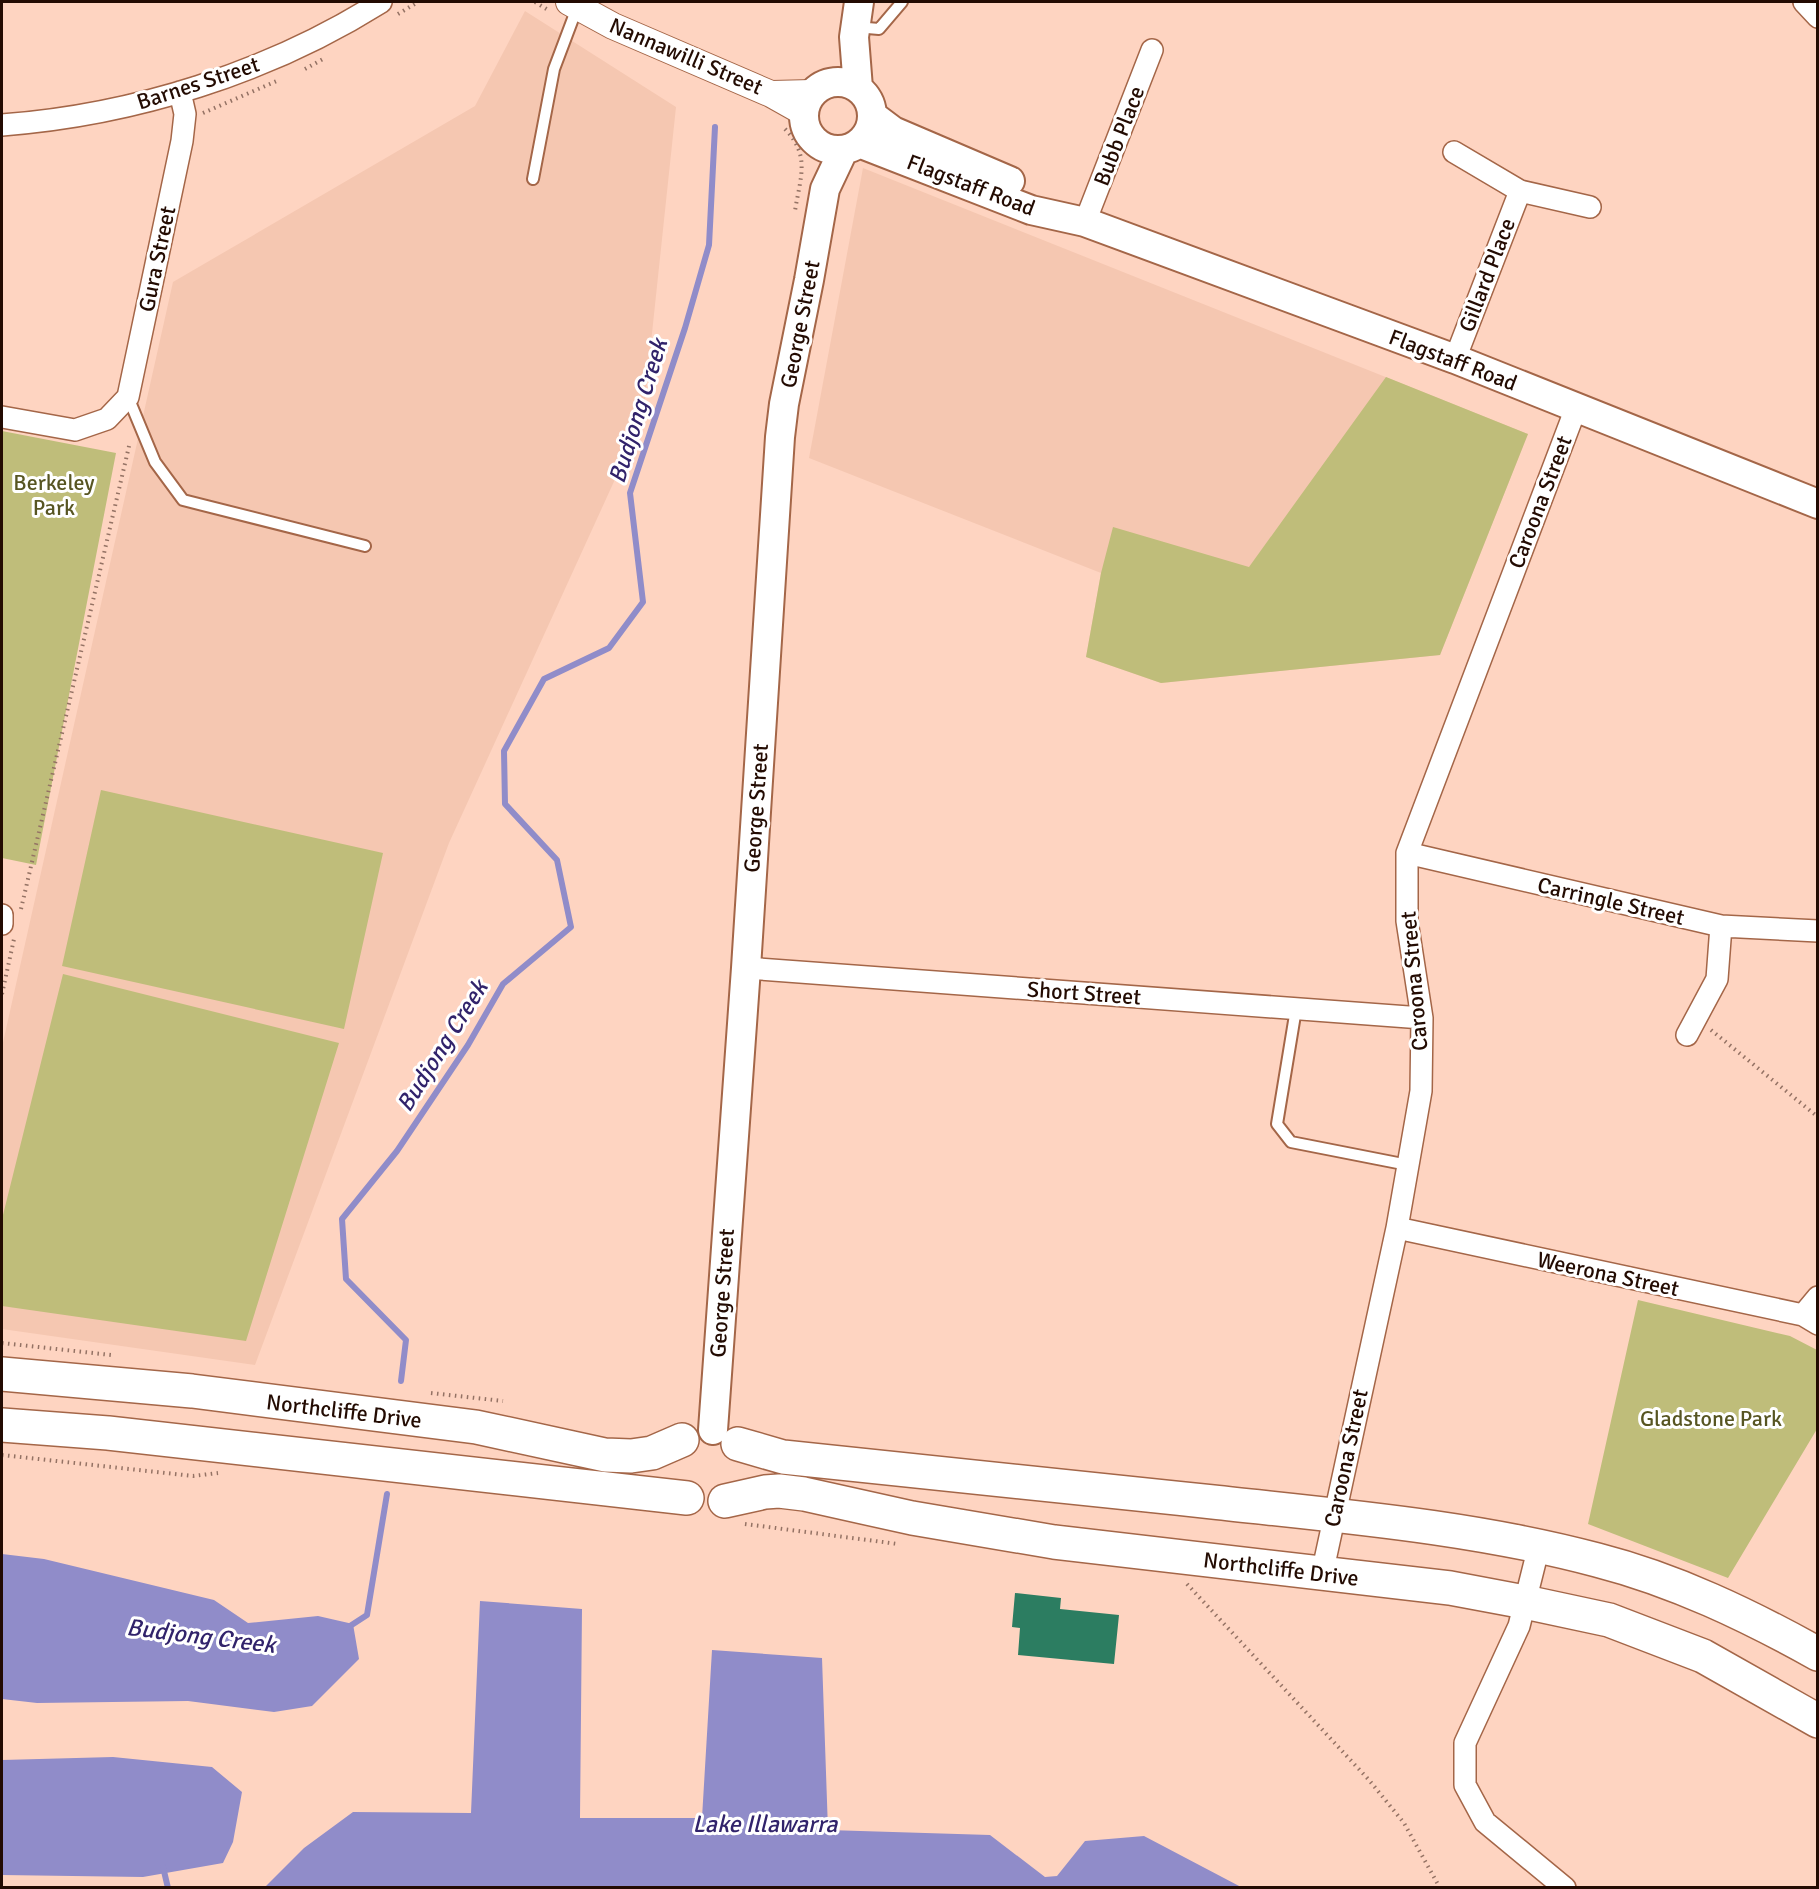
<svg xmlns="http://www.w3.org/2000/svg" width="1819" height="1889" font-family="Signika,sans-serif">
<rect width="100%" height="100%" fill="#fed4c1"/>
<path fill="#f5c7b1" d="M525,11L676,107L643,418L449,843L255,1365L2,1329V1047L173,282L475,106Z
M863,168L1528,434L1440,655L1161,683L1086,657L1101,573L809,458Z"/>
<path fill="#bfbd7a" d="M1386,377L1528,434L1440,655L1161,683L1086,657L1101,573L1113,527L1249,567Z
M2,431L116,453L36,865L2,858Z
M101,790L383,853L344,1029L62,966Z
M63,974L339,1043L246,1341L2,1306V1219Z
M1638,1300L1790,1336L1817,1350V1429L1728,1578L1588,1524Z"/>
<path fill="#908cc9" d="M2,1554L44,1559L214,1600L248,1623L318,1616L353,1624L359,1659L312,1706L274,1712L188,1701L37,1703L2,1699Z
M480,1601L582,1609L580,1818H702L712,1650L822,1658L828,1830L990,1835L1045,1877L1057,1876L1085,1841L1144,1836L1241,1887H265L304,1848L353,1812L471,1813Z
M113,1757L212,1767L242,1792L233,1842L223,1863L143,1877L2,1875V1760Z"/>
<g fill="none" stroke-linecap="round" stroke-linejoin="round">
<path stroke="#908cc9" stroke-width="6" d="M401,1381L406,1340L346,1279L342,1219L397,1151L468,1045L503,984L571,927L557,860L505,804L504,751L544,679L609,648L643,602L630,493L685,328L709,245L715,127
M347,1628L367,1615L387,1494
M163,1867L168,1888"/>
</g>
<path fill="#2c7d61" d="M1015,1593L1061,1598L1060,1609L1119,1615L1114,1664L1018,1655L1020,1628L1012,1627Z"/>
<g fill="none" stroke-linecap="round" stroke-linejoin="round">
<defs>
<path id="service" d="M856,27L879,29L902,2
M533,179L554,69L577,8
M128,397L155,462L183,500L365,546
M1296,1009L1277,1124L1291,1142L1408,1165"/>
<path id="minor" d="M1804,2L1818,17
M2,125C134,115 268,73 381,2
M1454,152L1520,191L1590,207
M1085,222L1152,50
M1455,359L1520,191
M2,417L75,430L107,419L128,397L182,141L185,114L180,92
M1407,853L1721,926L1818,931
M2,915V924
M746,968L1422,1018
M1687,1035L1717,979L1721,926
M1397,1228L1803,1315L1818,1324
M1803,1315L1818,1297
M1539,1546L1519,1626L1465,1743V1785L1485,1822L1565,1888
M1322,1574L1397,1228L1421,1091L1422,1018L1407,921V853L1576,408"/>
<path id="tertiary" d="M569,2L613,26L771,94L803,112
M772,94L812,93"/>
<path id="secondary" d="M804 116a34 34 0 1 1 68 0a34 34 0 1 1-68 0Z
M858,88L854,37L859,2
M873,116L893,131L1010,181
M859,143L1031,210L1085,222L1455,359L1818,504
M713,1430L746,968L780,437L784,404L809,280L825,189L843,151"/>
<path id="primary" d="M2,1374L192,1391L476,1427L605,1455L631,1456L652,1453L682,1440
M2,1425L108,1433L687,1498
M738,1444L783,1457C927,1473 1070,1487 1213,1502C1340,1516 1474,1527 1597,1560C1675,1580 1748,1615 1818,1654
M725,1501L765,1492L779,1491L804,1494L912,1518L1054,1542L1450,1588L1525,1602L1609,1620L1703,1656L1818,1721"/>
</defs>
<use href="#service" stroke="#a46648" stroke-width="14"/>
<use href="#minor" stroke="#a46648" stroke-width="24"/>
<use href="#tertiary" stroke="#a46648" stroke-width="28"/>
<use href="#secondary" stroke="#a46648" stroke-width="32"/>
<use href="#primary" stroke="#a46648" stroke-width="36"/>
<path stroke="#947264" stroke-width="4" stroke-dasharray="1.5 4.5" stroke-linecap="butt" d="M535,2L548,10
M398,14L418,2
M305,69L325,58
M203,113L279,80
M785,129C811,156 800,178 795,211
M21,909L130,442
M2,994L14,939
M1711,1030L1818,1117
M2,1343L111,1355
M431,1393L503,1401
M2,1455L193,1476L218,1473
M745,1524L898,1544
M1187,1584L1369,1780L1404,1823L1440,1888"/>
<use href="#service" stroke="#fff" stroke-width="10"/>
<use href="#minor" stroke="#fff" stroke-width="21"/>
<use href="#tertiary" stroke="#fff" stroke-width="26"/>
<use href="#secondary" stroke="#fff" stroke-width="28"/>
<use href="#primary" stroke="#fff" stroke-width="33"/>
</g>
<g text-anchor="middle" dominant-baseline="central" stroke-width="6" stroke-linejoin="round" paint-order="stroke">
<g font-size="22" fill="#230b02" stroke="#fff">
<text transform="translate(686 56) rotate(23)">Nannawilli Street</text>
<text transform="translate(198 83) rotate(-18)">Barnes Street</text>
<text transform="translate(1119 136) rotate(-69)">Bubb Place</text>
<text transform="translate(971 185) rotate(21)">Flagstaff Road</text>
<text transform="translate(157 259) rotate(-78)">Gura Street</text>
<text transform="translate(1487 275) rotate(-69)">Gillard Place</text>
<text transform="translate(800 324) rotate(-79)">George Street</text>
<text transform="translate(1453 360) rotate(21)">Flagstaff Road</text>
<text transform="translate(1540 502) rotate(-69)">Caroona Street</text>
<text transform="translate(756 808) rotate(-86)">George Street</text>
<text transform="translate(1611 901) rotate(13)">Carringle Street</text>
<text transform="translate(1414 981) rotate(-95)">Caroona Street</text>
<text transform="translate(1084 993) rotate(4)">Short Street</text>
<text transform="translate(1608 1274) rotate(12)">Weerona Street</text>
<text transform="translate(722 1293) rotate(-86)">George Street</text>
<text transform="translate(344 1411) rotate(7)">Northcliffe Drive</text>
<text transform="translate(1346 1458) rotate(-78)">Caroona Street</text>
<text transform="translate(1281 1569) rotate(7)">Northcliffe Drive</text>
</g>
<g font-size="22" fill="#575522" stroke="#fff">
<text x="54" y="482">Berkeley<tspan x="54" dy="25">Park</tspan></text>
<text x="1711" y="1418">Gladstone Park</text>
</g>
<g font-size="24" font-style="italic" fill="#31236b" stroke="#fff">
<text transform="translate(638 411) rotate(-73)">Budjong Creek</text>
<text transform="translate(442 1046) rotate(-58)">Budjong Creek</text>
<text transform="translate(201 1636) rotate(7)">Budjong Creek</text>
<text x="765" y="1824">Lake Illawarra</text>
</g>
</g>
<rect width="1819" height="1889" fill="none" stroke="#230b02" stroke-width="6"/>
</svg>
